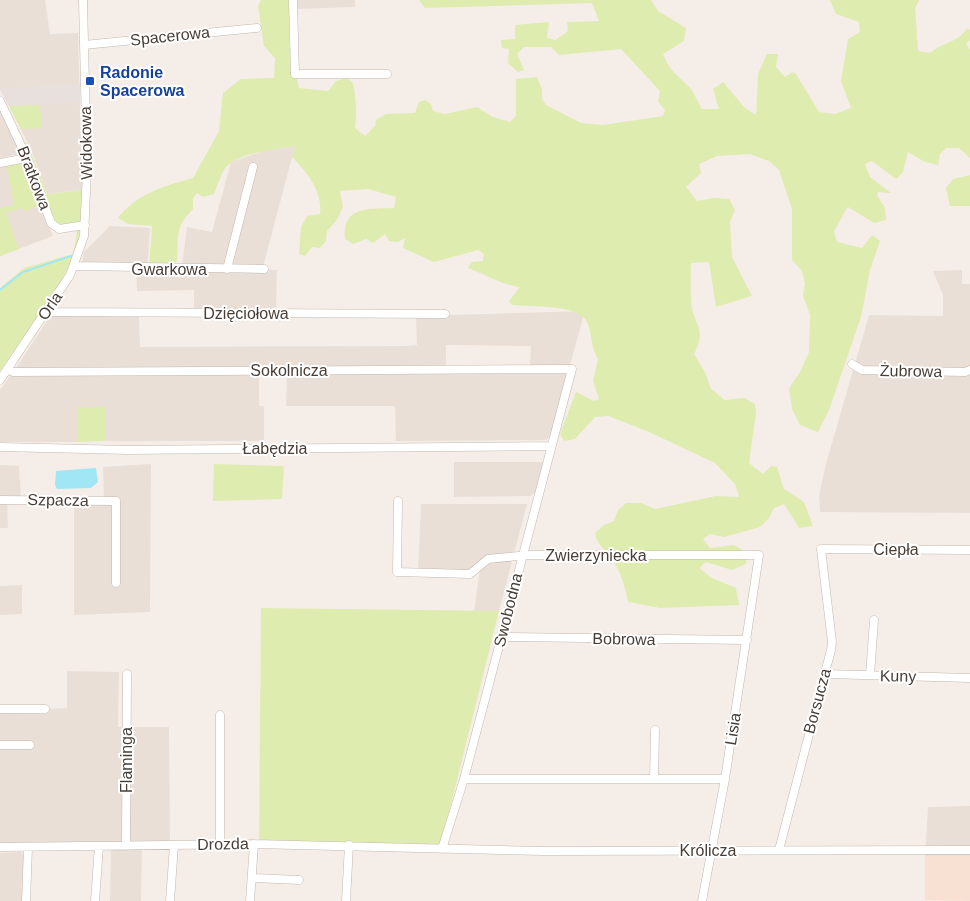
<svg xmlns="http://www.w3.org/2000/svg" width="970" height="901" font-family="Arial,sans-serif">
<rect width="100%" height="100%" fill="#f5eee8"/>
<path fill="#e9dfd6" d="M0,0H45L50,34L78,33L82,190L47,194L31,149L0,89Z
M298,0H355V7L298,9Z
M0,108L20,150L18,154L0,158Z
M295,146L264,263V269L277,270L276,310H194V290L137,291L136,266L82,263L84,252L110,226L150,228L147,273L181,274L187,227L212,232L231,162L263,151Z
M21,163L27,167L53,236L0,256V168Z
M962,270V284H970V513L820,512L819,496L826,464L869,315L943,316V295L933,271Z
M585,311L570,365L567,367L530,366L531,346L446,345V367L16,368L50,316L139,317L140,347L405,346L417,345L416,316Z
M565,372L567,378L552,434L546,440L396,441L395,406H286L287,373Z
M259,373V406H264V441H105V407H79L78,442H0V390L10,376Z
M454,462H545L537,491L530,496L454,497Z
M151,464L150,612L74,615V500H104L103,467Z
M0,465L19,466L21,498H7L8,528H0Z
M421,504H527L499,611H474L480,570L418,569Z
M22,585V614L0,615V586Z
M67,671L119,672L118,727H169L170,843H142L141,901H110L111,845H0V713L47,714V709L67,708Z
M970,806V857L925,856L928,807Z
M21,852L25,856L23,901H0V853Z"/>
<path fill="#f8e0d3" d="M925,856H970V901L925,900Z"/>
<path fill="#e8e0dd" d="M80,83V102L9,106L0,89Z"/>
<path fill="#deecaf" d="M261,0H289V45L299,88L328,91L336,81L347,78L353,83C356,98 357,113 355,128L365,136L375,126L376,120L386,114L415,113L419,102L425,100L431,104L433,111L445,114L477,107L493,117L510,122L516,116V79L537,77L542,90V99L546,105L581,123L603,125L663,116L665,110L658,102L660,91L621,49L559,55L551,47H524L517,54L524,70L518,72L508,63L509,49L502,48L501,40L515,39V25L549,22L547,38L555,40L568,31L567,22L599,21L592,3L425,8L419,0H651L658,11L686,28L684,41L663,54C671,73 677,74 690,88C695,93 697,102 702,109H719L713,89L723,82L745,108L756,115L758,74L767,54H778L776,67L785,77L793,72L796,74L819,112L835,114L851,108L841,81L848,39L860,32L859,22L836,14L830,0H919L915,8L918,51L930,53C945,41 955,44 968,28L970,30V40L966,44L970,50V158L959,148H946L940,154L938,165L925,162L908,152L903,172L896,179L872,161L865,164L870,177L891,193L878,192L877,196L885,207L886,220L874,223L848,207C842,214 840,223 834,231L837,242L862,248L872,235L880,241L870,270L861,317L829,410L818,432L800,425L792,409L789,388L800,372L809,352L810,315L803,296L805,284L802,271L792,260V209L779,170L769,161L750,154L717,156L699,164L701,173L686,187L697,201L713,198L729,199L735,210L730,222L732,257L752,296L716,307L709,262L691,263C691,275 690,288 691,300C692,323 708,329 694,354L705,372L711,389L725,400L744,398L755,404L756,413L749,463L763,474L771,466L777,467L784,489L804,502L813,526L799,528L784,504L774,508L769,518L760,527L724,537L710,534L703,539L710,548L734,545L747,553L746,564L732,570L706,562L699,568L712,578L736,588L739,605L660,608L628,602C625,587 622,575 614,562C608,551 597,546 595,533L604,525L614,521L618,510L626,503H641L655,509L716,496L739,497L735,484L715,463L647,431L608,416L595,417L575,439L564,441L560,434L576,392L594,401L599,399L593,381L598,359C590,346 593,336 587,322C580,304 530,307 512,305L509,301L520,287C501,285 485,274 468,268L472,262L483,261L484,254L478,250L434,262L403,248L405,238L398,242L389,241L385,234L373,243L366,239L353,244L345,239C341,205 371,209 394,208L396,197L368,189L340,191L343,207L336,221L327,231L326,241L320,248L312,247L305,256L299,254L301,227L307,216L320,214C323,192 307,172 292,157L295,146C279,149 238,153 227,166C221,173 218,185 214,194L203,197L197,193L193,198V209C174,228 179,236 177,261L169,268L149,267L152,226L128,224L118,218C137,193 165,186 193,178L219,131L223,93L241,79L274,78L275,58L264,46L258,6Z
M40,105L42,128L21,129L9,106Z
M27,142L47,194L84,190L82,221L62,227L56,226L24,144Z
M21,163L27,167L40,200L36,201L38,206L24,211L21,208L6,213L19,249L0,256V208L14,205L7,166Z
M970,175V206H950L946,188L953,179Z
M80,226C80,268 24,335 0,371V288L24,268L73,254L77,232L74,229Z
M78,407H105V441L78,442Z
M214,464L284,466L282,499L213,501Z
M261,608L499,611L441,844L259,842Z"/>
<path fill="#a1e6f5" d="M96,468L98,482L91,488L57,489L55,485L56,471Z"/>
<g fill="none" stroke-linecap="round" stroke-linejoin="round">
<path stroke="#a1e6f5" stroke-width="2" d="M0,290L23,272L71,256"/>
<defs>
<path id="minor" d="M293,0L295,74H387
M84,45L257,28
M0,101L27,158L51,223L59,229L85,225
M0,163L27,158
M75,266L264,269
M227,269L253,167
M47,310L53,312L445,314
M852,364L862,370L965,372L970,370
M7,369L13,372L572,369L464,779L442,849
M0,380L70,275L84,236L87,170L83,0
M0,447L128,450L550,446
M0,500L116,501V583
M398,501L397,572L470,574L488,559L529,555H759L725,779L702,901
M502,637L747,640
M826,674L970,678
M870,675L874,620
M0,709H45
M220,715V844
M0,745H30
M464,779H725
M654,779L655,730
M126,846L127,674
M0,847L254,844L544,851L970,850
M779,850L831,650L832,642L821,549L970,550
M252,878L299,880
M26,901L28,847
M95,901L99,846
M170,901L174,845
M250,901L254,844
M346,901L349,845"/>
</defs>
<use href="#minor" stroke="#c4b7ad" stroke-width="9"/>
<use href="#minor" stroke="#fff" stroke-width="8"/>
</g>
<rect fill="#1a4fb4" stroke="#fff" stroke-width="2" x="85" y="76" width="10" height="10" rx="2.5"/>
<g text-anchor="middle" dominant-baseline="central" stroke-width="4" stroke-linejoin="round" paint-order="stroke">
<g font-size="16" fill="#493e36" stroke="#fff">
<text transform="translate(170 36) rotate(-6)">Spacerowa</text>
<text transform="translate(86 143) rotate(-91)">Widokowa</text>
<text transform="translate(34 178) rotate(69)">Bratkowa</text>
<text x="169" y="269">Gwarkowa</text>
<text transform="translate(50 306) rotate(-56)">Orla</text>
<text x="246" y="313">Dzięciołowa</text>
<text x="289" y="370">Sokolnicza</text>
<text transform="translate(911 371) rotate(1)">Żubrowa</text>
<text x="275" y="448">Łabędzia</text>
<text transform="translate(58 500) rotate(1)">Szpacza</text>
<text x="896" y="549">Ciepła</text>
<text x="596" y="555">Zwierzyniecka</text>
<text transform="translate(508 610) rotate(-76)">Swobodna</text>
<text transform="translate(624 639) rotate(1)">Bobrowa</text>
<text transform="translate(898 676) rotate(1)">Kuny</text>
<text transform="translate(817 701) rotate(-75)">Borsucza</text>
<text transform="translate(733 729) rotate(-81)">Lisia</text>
<text transform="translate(126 760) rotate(-90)">Flaminga</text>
<text transform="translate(223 844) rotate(-1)">Drozda</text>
<text x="708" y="850">Królicza</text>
</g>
<g font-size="16" font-weight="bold" fill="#164399" stroke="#fff" text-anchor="start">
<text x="100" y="72">Radonie<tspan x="100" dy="18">Spacerowa</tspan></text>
</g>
</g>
</svg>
